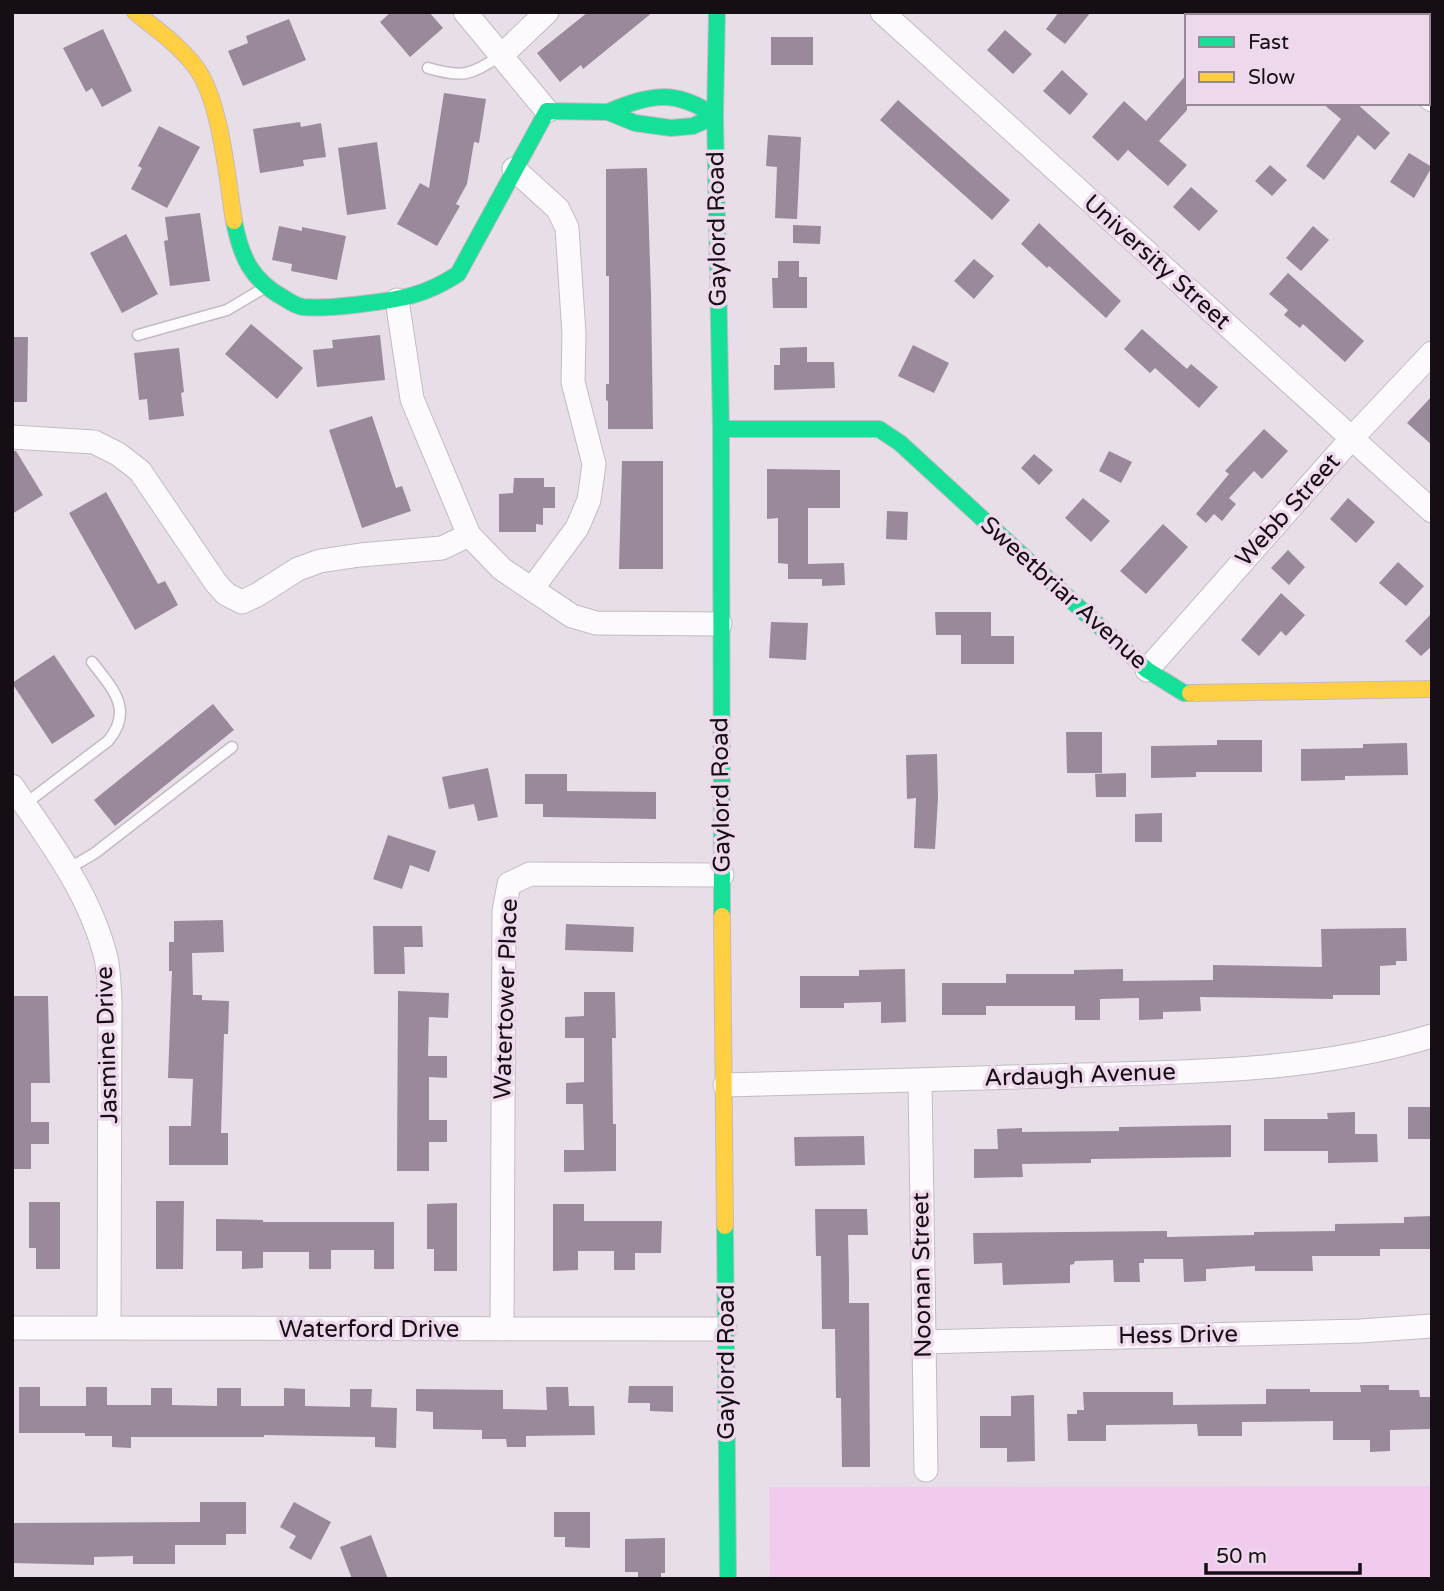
<svg xmlns="http://www.w3.org/2000/svg" width="1444" height="1591" font-family="'Varela Round',sans-serif">
<rect width="100%" height="100%" fill="#e8dee8"/>
<path fill="#f0cbee" d="M1432,1486V1579H770L769,1487Z"/>
<path fill="#9a899a" d="M391,12H429L443,28L410,57L380,22Z
M588,12H653L583,69L581,65L560,82L537,53Z
M1059,12H1091L1065,44L1046,29Z
M289,19L306,60L243,86L228,51L248,43L246,36Z
M103,29L132,91L102,107L92,88L86,92L63,48Z
M1005,30L1032,54L1013,74L987,50Z
M771,37H813V65H771Z
M1062,70L1088,94L1070,115L1043,91Z
M1187,74V110L1159,141L1187,165L1168,186L1128,150L1118,161L1092,137L1124,101L1146,121Z
M444,93L486,99L479,143L474,142L467,184L456,204L460,206L437,246L397,224L420,183L429,188Z
M898,100L1010,200L992,220L880,120Z
M1322,103H1356L1390,133L1375,150L1358,135L1324,180L1306,166L1341,119Z
M300,122L301,127L321,123L326,157L303,160L304,166L260,173L253,129Z
M159,126L200,147L167,208L131,189L142,168L138,166Z
M768,135L801,137L797,219L775,218L777,167L766,166Z
M377,142L386,209L347,215L338,148Z
M1409,153L1432,167L1414,198L1390,182Z
M1270,165L1287,180L1272,196L1255,181Z
M647,168L651,294L653,429H608V401L606,400V384H609V276H606V169Z
M1191,187L1218,211L1199,231L1173,207Z
M200,213L210,281L170,286L164,241L168,240L165,217Z
M1039,223L1121,301L1106,318L1049,266L1047,268L1021,244Z
M793,225L821,226L820,244L793,243Z
M279,226L302,231V227L346,236L337,280L291,271L292,264L272,260Z
M1313,226L1329,240L1301,271L1286,258Z
M126,234L158,294L122,313L90,253Z
M974,259L994,276L974,299L954,281Z
M778,261H799V277H807V308H773L772,278H778Z
M1288,273L1364,341L1345,362L1303,324L1300,328L1284,315L1288,310L1269,294Z
M251,324L303,368L277,399L225,354Z
M1142,329L1187,369L1191,364L1218,387L1199,408L1155,368L1150,373L1124,349Z
M380,335L385,380L317,387L313,350L333,348L332,340Z
M12,337H28L27,402H12Z
M913,345L949,363L934,393L898,376Z
M807,347V362H834L835,388L774,390V365H780V348Z
M179,348L184,392L181,393L184,416L149,420L147,399L139,400L134,353Z
M1432,396V445L1407,423Z
M372,416L396,488L402,486L411,511L362,528L329,430Z
M1264,429L1288,451L1262,479L1254,471L1229,498L1236,504L1222,521L1214,514L1206,523L1196,514L1229,474L1225,471Z
M12,451H16L43,495L12,514Z
M1109,451L1132,462L1121,483L1099,471Z
M1034,454L1053,470L1039,485L1021,468Z
M622,461H663V569H619Z
M767,469L840,470V508H808V564L844,563L845,585L822,586V579H788V564L778,563V518L767,519Z
M514,478H544V487H555V508H543V525L536,524V532H499V494L513,493Z
M106,492L158,584L165,581L178,605L135,630L69,513Z
M1083,498L1110,521L1091,542L1065,518Z
M1348,498L1375,522L1356,543L1330,519Z
M887,511L908,512L907,540L886,539Z
M1163,524L1188,547L1146,594L1120,571Z
M1288,550L1305,567L1289,585L1271,568Z
M1398,562L1424,586L1406,606L1379,583Z
M1281,593L1305,615L1286,636L1281,631L1259,656L1241,640Z
M935,612H991V636H1014V664H961V635H936Z
M1432,613V646L1421,656L1405,641Z
M771,622L808,623L806,660L769,658Z
M54,655L95,716L52,744L12,683Z
M213,704L234,730L115,826L94,800Z
M1066,732H1102V773H1067Z
M1217,740H1262V772H1196V777L1151,778V746L1217,745Z
M1407,743L1408,775L1345,776V780L1301,781V749L1363,748V744Z
M937,754L938,798L935,849L914,848L916,798L907,799L906,755Z
M488,768L498,817L478,821L474,804L449,809L442,777Z
M1126,773V797H1096L1095,774Z
M525,774H567V791L656,792V819L543,817V804H525Z
M1162,813V842H1135V814Z
M388,835L436,851L429,872L410,865L402,889L373,879Z
M223,920L224,952L192,953L193,995H202V1000L229,1001L228,1034H224L221,1133H228V1165H169V1126H191L193,1079L168,1078L172,971H169V942H174V921Z
M566,924L634,927L633,952L565,950Z
M373,926H422L423,947H404L405,974H374Z
M1406,928L1407,961H1396V965L1380,966V995H1333V999L1200,997L1201,1011L1163,1012V1019L1139,1020V998L1100,999V1020H1075V1006H986V1015H942V983H1006V974H1074V970L1123,969V981L1213,980V965L1322,967L1321,929Z
M905,969L906,1022L881,1023V1002L844,1003V1008H800V976H859V970Z
M398,991L449,993L448,1018L429,1017L428,1056H447V1078L429,1077V1120H447V1142H429V1171H397Z
M584,992H615L616,1038H612L613,1124H616V1171L564,1172V1150H584L583,1104H566V1083L584,1082V1038H565V1017L584,1016Z
M12,996H48L50,1083H31V1122H49V1144H31V1169H12Z
M1408,1107H1432V1139H1408Z
M1355,1112V1134H1377L1378,1162L1328,1163V1151H1264V1119H1328L1327,1113Z
M1231,1125V1157L1091,1159V1163L1022,1164L1023,1177L974,1178V1149H998L997,1129L1022,1128V1132L1119,1131V1127Z
M864,1136L865,1165L795,1166L794,1137Z
M156,1201H184L183,1269H156Z
M29,1202H60V1269H36V1248H29Z
M457,1203V1271H434V1249H427V1204Z
M553,1204H584V1221H662L661,1253H635V1270H614V1251H578V1270L553,1271Z
M815,1209H867L868,1235H848L849,1279V1303H869L870,1467H842L841,1398H836L835,1329H822L821,1256H816Z
M1432,1216V1249H1380V1256H1312L1313,1271H1255V1266L1206,1269V1281L1184,1282L1183,1259H1144V1263H1139L1140,1282H1114L1113,1260L1075,1261L1074,1264L1070,1265V1283L1003,1285L1002,1263L974,1264L973,1233L1167,1231V1237L1254,1235V1232L1335,1231V1224L1404,1223V1217Z
M216,1219L263,1220V1222H394V1269H374V1250H331V1269H309V1252H263V1268L242,1269V1251H216Z
M1360,1385H1389V1390H1419L1420,1397H1432V1429L1390,1430V1451L1370,1452V1440H1333V1421L1242,1422V1436H1198L1197,1424L1106,1425V1441H1068L1067,1414H1077V1410H1084L1083,1392H1173V1405L1266,1404V1389H1310V1392H1361Z
M629,1386H673V1412L650,1411V1403H628Z
M19,1387H40V1406H86V1387H107V1405H151V1388H172V1405L217,1406V1388H241V1406H284V1388L305,1389V1406L350,1407V1389H372L371,1407L397,1408L396,1448L375,1447V1437L264,1435V1437H131V1448L112,1447V1436H85V1433H19Z
M546,1387H568L569,1406H594L595,1435L526,1436V1447H507L506,1439H482V1430L433,1429V1412L416,1411V1389L503,1390V1409L547,1410Z
M1034,1395L1035,1461L1007,1462V1448H980V1416H1011V1396Z
M200,1502H246V1534H226V1545H175V1564H133V1556L94,1557V1565L12,1563V1523L200,1522Z
M294,1502L331,1522L311,1560L289,1548L296,1536L280,1527Z
M554,1512H590V1548L565,1547V1537H554Z
M371,1535L388,1579H352L340,1547Z
M665,1538V1573H661V1579H638V1572H625V1539Z"/>
<g fill="none" stroke-linecap="round" stroke-linejoin="round">
<defs>
<path id="lane" d="M428,68C465,79 471,74 502,55
M138,335L227,310L264,288
M25,804L108,741C134,710 113,689 92,662
M68,869L95,853L232,747"/>
<path id="street" d="M465,12L547,111
M882,12L1432,511
M1334,12L1338,16
M502,55L547,12
M1428,97L1432,100
M514,169L558,209L567,228L574,334L573,382L594,464L589,500L577,528L532,589
M397,300L412,399L469,535L502,569L572,616L596,623L720,624
M12,437L94,442L118,454L140,471L216,583L226,594L242,602L257,595L298,569L320,561L360,555L442,548L469,535
M1147,670L1351,439L1432,353
M12,786C49,840 90,893 106,958C109,972 109,987 110,1001L109,1328
M920,1080L926,1470
M725,1085C843,1082 962,1079 1080,1075C1199,1072 1317,1071 1432,1036
M12,1328L725,1329
M502,1329L504,911L509,884L530,874L722,875
M923,1342L1360,1331L1432,1326"/>
<path id="fast" d="M717,12L715,116L721,429L722,916
M234,221C241,257 251,280 284,298C290,302 296,306 303,307C323,309 343,306 362,304C402,299 424,296 458,274L547,111L608,112L635,123L671,128L693,126L715,116C675,89 651,94 608,112
M721,429H879L900,443L1147,670L1184,693H1190
M725,1226L728,1579"/>
<path id="slow" d="M135,12C156,29 178,44 195,66C221,100 227,178 234,221
M1190,693L1432,689
M722,916L725,1226"/>
</defs>
<use href="#lane" stroke="#c3bbc3" stroke-width="13"/>
<use href="#street" stroke="#c3bbc3" stroke-width="25"/>
<use href="#fast" stroke="#c3bbc3" stroke-width="18"/>
<use href="#slow" stroke="#c3bbc3" stroke-width="18"/>
<use href="#lane" stroke="#fcfafc" stroke-width="10"/>
<use href="#street" stroke="#fcfafc" stroke-width="23"/>
<use href="#fast" stroke="#16e098" stroke-width="16"/>
<use href="#slow" stroke="#ffcf43" stroke-width="16"/>
</g>
<g text-anchor="middle" dominant-baseline="central" stroke-width="7" stroke-linejoin="round" paint-order="stroke">
<g font-size="24" fill="#150f15" stroke="#edd9eb">
<text transform="translate(717 229) rotate(-91)">Gaylord Road</text>
<text transform="translate(1157 262) rotate(42)">University Street</text>
<text transform="translate(1288 510) rotate(-48)">Webb Street</text>
<text transform="translate(1064 593) rotate(42)">Sweetbriar Avenue</text>
<text transform="translate(721 795) rotate(-91)">Gaylord Road</text>
<text transform="translate(506 999) rotate(-88)">Watertower Place</text>
<text transform="translate(107 1045) rotate(-92)">Jasmine Drive</text>
<text transform="translate(1080 1075) rotate(-2)">Ardaugh Avenue</text>
<text transform="translate(922 1275) rotate(-91)">Noonan Street</text>
<text x="369" y="1329">Waterford Drive</text>
<text transform="translate(1178 1335) rotate(-1)">Hess Drive</text>
<text transform="translate(726 1362) rotate(-90)">Gaylord Road</text>
</g>
</g>
<rect width="1444" height="1591" fill="none" stroke="#150f15" stroke-width="28"/>
<rect x="1185" y="14" width="245" height="91" fill="#edd9eb" stroke="#978895" stroke-width="2"/>
<rect x="1199" y="37" width="35" height="10" fill="#16e098" stroke="#978895" stroke-width="2"/>
<text x="1248" y="49" font-size="21" fill="#150f15">Fast</text>
<rect x="1199" y="72" width="35" height="10" fill="#ffcf43" stroke="#978895" stroke-width="2"/>
<text x="1248" y="84" font-size="21" fill="#150f15">Slow</text>
<path d="M1206 1563v10h154v-10" fill="none" stroke="#150f15" stroke-width="3.5"/>
<text x="1216" y="1563" font-size="21" fill="#150f15" stroke="#edd9eb" stroke-width="5" paint-order="stroke">50 m</text>
</svg>
